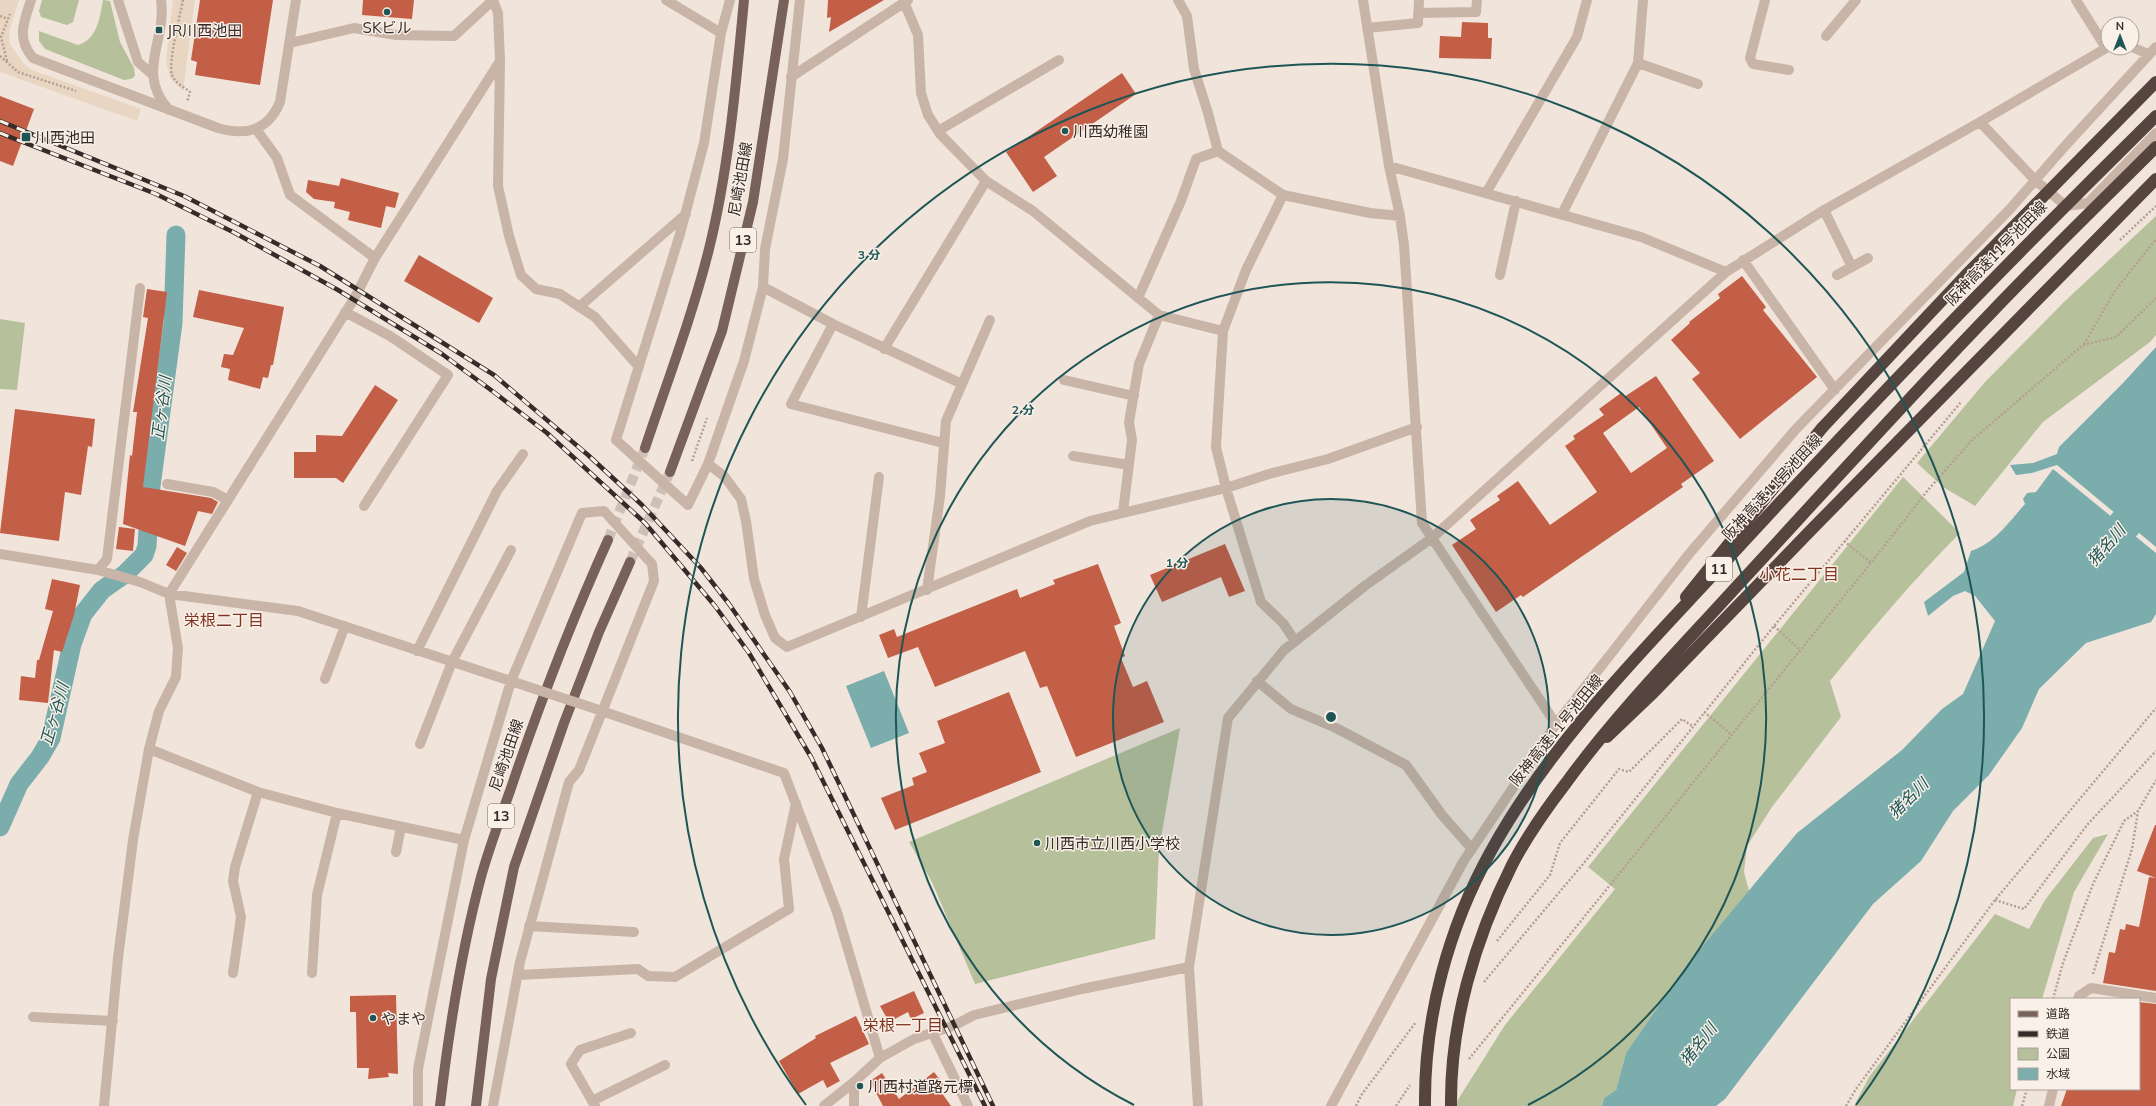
<svg xmlns="http://www.w3.org/2000/svg" width="2156" height="1106" font-family="Mulish,'Noto Sans JP',sans-serif">
<rect width="100%" height="100%" fill="#f1e5db"/>
<path fill="#b6c09b" d="M42,0H79L73,22L67,25L41,17L39,11Z
M103,0L110,1L120,42L134,68L135,76L131,79L124,80L45,49L39,41V31L78,45C97,40 100,17 103,0Z
M2156,216V335L2150,342L2043,422L1975,506L1943,487L1917,463L1985,382L2064,302Z
M0,319L25,323L17,390L0,389Z
M1903,477L1960,533C1913,580 1872,629 1830,681L1841,717L1772,807L1747,846L1744,872L1749,891L1685,967L1626,1053L1616,1090L1604,1098L1602,1106H1454L1505,1025L1615,889L1588,867Z
M1180,728L1159,850L1155,939L975,984L932,882L909,842Z
M2108,834L2074,892L2042,999H2011V1089H2017L2013,1106H1854L1869,1077L1995,914L2029,929L2045,900L2093,838Z"/>
<path fill="#e9d6c2" d="M0,0H19L9,32L10,44L24,64L32,70L141,109L137,121L0,72Z
M173,0H195L183,91L170,78L166,61Z"/>
<path fill="#7badad" d="M2156,347V547L2057,465L2032,473L2016,475L2010,465L2033,463L2057,454L2059,447L2123,383Z
M2053,469L2156,553V614L2151,622L2086,643L2039,689L2022,728L1989,775L1953,811L1921,861L1873,904L1725,1099L1716,1106H1602L1604,1098L1616,1090L1626,1053L1685,967L1797,833L1902,750L1942,709L1963,694L1995,621L1975,596L1965,591L1953,596L1928,616L1924,602L1964,572L1971,551C1995,543 2009,522 2025,504L2023,499L2027,493L2036,492Z
M884,671L909,733L871,748L846,686Z"/>
<g fill="none" stroke-linecap="round" stroke-linejoin="round">
<path stroke="#7badad" stroke-width="19" d="M0,827L19,784L40,757L51,738L72,644L83,614L102,590L125,574L144,555L147,546L151,486L173,323L176,235"/>
<path stroke="#7badad" stroke-width="33" d="M2093,561L2156,488"/>
</g>
<path fill="#c35e47" fill-rule="evenodd" d="M200,0H273L260,85L195,75L197,62L191,60Z
M363,0H414L412,19L362,15Z
M828,0H884L829,32L831,17L827,18Z
M1462,22L1488,23V38H1492L1491,59L1439,58L1440,36L1461,37Z
M1122,73L1136,94L1044,157L1057,176L1033,192L1006,152Z
M0,96L34,109L13,166L0,161Z
M341,178L399,193L395,208L386,206L381,228L348,220L350,212L334,208L335,202L314,199L306,192L308,180L339,186Z
M419,255L493,298L479,323L404,281Z
M1742,276L1766,307L1763,310L1817,377L1740,439L1692,379L1700,373L1671,340L1690,323L1689,322L1720,298L1718,294Z
M147,289L167,292L143,487L211,498L218,502L212,514L198,511L185,546L123,524L130,455L132,456L137,412H133L148,318L143,317Z
M199,290L284,307L273,365H271L268,378L263,377L260,389L228,380L230,369L221,367L224,354L233,355L244,328L193,317Z
M1656,376L1714,461L1681,484L1683,487L1523,597L1521,595L1496,612L1452,545L1476,529L1470,520L1500,500L1497,496L1518,481L1550,525L1597,492L1565,446L1575,439L1573,436L1604,415L1599,409L1621,393L1624,397ZM1639,407L1667,448L1631,473L1603,433Z
M375,385L398,400L343,483L336,478H294V452H316V435L342,436Z
M15,409L95,419L92,447L88,446L81,495L65,492L59,541L0,533Z
M119,527L135,529L133,551L116,549Z
M1225,544L1245,591L1229,597L1221,577L1162,602L1150,575Z
M177,547L187,553L176,571L166,565Z
M1098,564L1121,623L1114,626L1125,656L1121,658L1133,687L1147,681L1164,722L1076,757L1047,686L1040,688L1025,651L935,687L918,647L888,658L879,635L894,629L897,637L1017,589L1020,598L1055,584L1053,580Z
M52,579L80,585L74,615L62,652L54,650L48,703L19,700L21,676L35,678L37,660H39L53,611L45,609Z
M1009,692L1041,772L895,830L881,798L914,785L912,778L927,772L919,753L945,743L937,721Z
M2155,825H2156V878L2137,871Z
M2149,877L2156,878V991L2103,983L2109,952L2115,953L2120,929L2125,930L2126,924L2139,927Z
M914,991L924,1013L911,1019L908,1012L889,1022L880,1006Z
M396,995L398,1074L388,1073L389,1077L368,1079L369,1068H357L356,1012H350V996Z
M2139,1002L2156,1004V1106H2061L2067,1089H2139Z
M856,1016L869,1044L830,1063L840,1081L827,1088L823,1080L798,1094L779,1061L816,1038L815,1036Z
M934,1072L944,1085L939,1089L951,1106H883L870,1081L882,1073L899,1099Z"/>
<g fill="none" stroke-linecap="round" stroke-linejoin="round">
<path stroke="#ccc0b7" stroke-width="10" stroke-dasharray="10 5" stroke-linecap="butt" d="M608,540L645,448
M630,562L670,472"/>
<path stroke="#b59f92" stroke-width="2.5" stroke-dasharray="2 2" stroke-linecap="butt" d="M183,0C180,16 168,62 172,75C175,83 184,87 190,92L187,102
M0,16L8,19
M0,56L18,72L76,91
M7,61L1,37L10,14
M2120,240L2156,206
M2084,344L2114,292L2156,239
M692,461L707,418
M1844,541L1871,563
M1774,626L1800,650
M1704,712L1732,735
M1995,900L2024,909L2087,825L2156,751
M1497,941L1550,875L1560,843L1619,769L1629,772L1682,719L1692,726
M2093,974L2132,849L2138,811L2156,780
M1484,982L1583,864L1774,626L1961,402
M2053,999L2063,963L2093,884L2124,821L2138,811
M1469,1059L1871,563L1928,490L1972,440L2083,345L2116,337L2156,298
M1356,1106L1362,1094L1416,1022
M1396,1106L1410,1085
M1846,1106L1856,1089L1995,900L2156,708
M2022,1106L2027,1089"/>
<path stroke="#c9b5a7" stroke-width="10" d="M31,0C24,22 16,38 33,58L218,128C246,136 268,131 280,102L296,0
M118,0L138,62L153,75
M161,0C167,41 135,72 169,110
M666,0L721,33
M730,0L721,33L704,143L680,234L616,440L688,505L708,464L744,361L763,287L765,249L783,159L800,0
M1178,0L1187,16L1194,69L1208,113L1218,151L1283,195L1370,213L1400,216
M1363,0L1389,166L1400,216L1404,245L1422,523L1556,724
M1765,0L1750,58L1753,64L1789,70
M2076,0L2106,48
M904,2L918,35L921,93L928,115L940,134L986,181L1033,211L1159,315L1223,331
M1418,13L1476,12L1477,0
M1367,28L1418,23L1419,0
M1826,36L1856,0
M290,43L354,28L396,35L454,36L493,0
M2132,47L2148,54
M500,61L498,186L509,236L521,275L536,289L560,294L595,317L639,367
M1638,63L1698,84
M791,77L908,0
M1980,122L2036,181L2066,206L2088,203L2156,133
M256,129L277,158L290,195L375,258L500,61L498,13L493,0
M938,131L1059,60
M1389,166L1641,237L1726,272
M1486,193L1577,37L1587,0
M1283,195L1246,270L1223,331L1216,447L1226,488L1261,602L1283,623L1295,641
M1824,210L1852,267
M1562,214L1638,63L1643,0
M1743,260L1835,390
M1500,275L1516,201
M1837,275L1868,258
M763,287L833,324L962,384
M1138,298L1181,201L1196,159L1218,151
M579,307L686,214
M345,312L390,336L448,375L364,506
M833,324L791,404L943,443
M884,349L986,181
M1064,380L1134,396
M1073,456L1129,465
M708,464L724,476L741,499L746,521L754,579L765,615L775,638L787,647L1090,521L1226,488L1269,474L1328,459L1417,427
M167,484L213,492L228,500
M1123,512L1132,440L1129,422L1139,364L1159,315
M0,554L98,570L140,582L169,594L298,611L529,687
M98,570L107,559L140,288
M927,590L940,496L946,421L990,320
M861,617L879,477
M417,651L497,491L523,454
M325,679L345,626
M1257,681L1291,709L1336,728L1406,765L1442,815L1472,849
M587,706L784,773L837,912L880,1058
M420,744L452,662L511,550
M149,749L258,792L337,813L464,840
M396,852L401,827
M529,926L634,932
M233,973L241,917L233,881L235,867L258,792
M312,973L317,895L337,813
M518,975L638,969L648,976L675,977L789,909L784,859L796,803
M2078,999L2079,996L2091,988L2156,998
M33,1017L113,1021
M932,1032L968,1106
M592,1101L665,1065
M104,1106L118,958L133,840L149,749L159,711L176,677L178,648L169,594L354,299L375,258
M418,1106V1069L464,840L511,681L582,513L604,511L652,564L654,581L579,770L569,782L520,962L493,1106
M595,1106L571,1064L580,1050L631,1033
M824,1106L854,1082L880,1058L914,1039L955,1025L974,1015L1082,989L1189,967
M854,1106V1082
M1198,1106L1189,967L1228,718L1284,650L1366,585L1432,538L1726,272L1824,210L1980,122L2108,47
M1331,1106L1463,862L1556,724L1689,554L1796,429L2010,209L2065,146L2156,47
M2049,1106L2053,1089"/>
<path stroke="#776159" stroke-width="10" d="M645,448C667,382 692,317 709,249C729,168 736,83 744,0
M670,472L722,331L753,202L784,0
M440,1106C449,1029 461,952 481,877C489,848 500,819 510,791C539,705 571,622 608,540
M476,1106L491,979L514,867L564,723L599,632L630,562"/>
<path stroke="#56453f" stroke-width="12" d="M1686,597L1822,428
M1607,737L1651,695L1812,529L2156,179"/>
<defs>
<path id="rail" d="M0,121L184,196L320,266L494,375L588,455L642,505L701,568L729,604L790,692L822,748L993,1106
M0,133L156,194L235,233L338,290L442,354L495,393L547,433L645,523L715,606L749,653L811,757L985,1106"/>
</defs>
<use href="#rail" stroke="#362b28" stroke-width="4.5"/>
<use href="#rail" stroke="#f9f0e7" stroke-width="3" stroke-dasharray="9" stroke-linecap="butt"/>
<path stroke="#c9b5a7" stroke-width="10" d="M529,687L587,706"/>
<path stroke="#56453f" stroke-width="12" d="M1822,428L1965,276L2156,82
M1425,1106C1424,1018 1448,928 1491,851C1551,742 1641,653 1725,562C1865,409 2009,261 2156,116
M1451,1106C1450,1023 1475,939 1512,865C1527,836 1546,809 1566,783C1617,713 1679,650 1738,585C1821,495 1903,404 1988,316C2043,258 2100,203 2156,147"/>
</g>
<circle cx="1331" cy="717" r="218" fill="#1e5556" fill-opacity=".12"/>
<g fill="none" stroke="#1e5556" stroke-width="2">
<circle cx="1331" cy="717" r="218"/>
<path d="M1134 1105A435 435 0 1 1 1528 1105"/>
<path d="M806 1105A653 653 0 1 1 1856 1105"/>
</g>
<g fill="#1e5556" stroke="#f9f0e7" stroke-width="1.5">
<circle cx="387" cy="12" r="4"/>
<rect x="155" y="26" width="8" height="8" rx="2"/>
<circle cx="1065" cy="131" r="4"/>
<rect x="21" y="132" width="10" height="10" rx="2"/>
<circle cx="1037" cy="843" r="4"/>
<circle cx="373" cy="1018" r="4"/>
<circle cx="860" cy="1086" r="4"/>
</g>
<g text-anchor="middle" dominant-baseline="central" stroke-width="3" stroke-linejoin="round" paint-order="stroke">
<g fill="#f9f0e7" stroke="#706661" stroke-width="1">
<rect x="730" y="228" width="26" height="24" rx="3"/>
<rect x="1706" y="557" width="26" height="24" rx="3"/>
<rect x="488" y="804" width="26" height="24" rx="3"/>
</g>
<g font-size="14" font-weight="bold" fill="#362b28">
<text x="743" y="240">13</text>
<text x="1719" y="569">11</text>
<text x="501" y="816">13</text>
</g>
<g font-size="15" fill="#362b28" stroke="#f9f0e7" text-anchor="start">
<text x="387" y="27" text-anchor="middle">SKビル</text>
<text x="167" y="30">JR川西池田</text>
<text x="1073" y="131">川西幼稚園</text>
<text x="35" y="137">川西池田</text>
<text x="1045" y="843">川西市立川西小学校</text>
<text x="381" y="1018">やまや</text>
<text x="868" y="1086">川西村道路元標</text>
</g>
<g font-size="15" fill="#362b28" stroke="#f9f0e7">
<text transform="translate(740 179) rotate(-80)">尼崎池田線</text>
<text transform="translate(1996 253) rotate(-46)">阪神高速11号池田線</text>
<text transform="translate(1772 487) rotate(-47)">阪神高速11号池田線</text>
<text transform="translate(1556 730) rotate(-51)">阪神高速11号池田線</text>
<text transform="translate(506 755) rotate(-71)">尼崎池田線</text>
</g>
<g font-size="16" font-style="italic" fill="#1e5556" stroke="#f9f0e7">
<text transform="translate(161 408) rotate(-83)">正ヶ谷川</text>
<text transform="translate(2106 545) rotate(-49)">猪名川</text>
<text transform="translate(54 714) rotate(-74)">正ヶ谷川</text>
<text transform="translate(1908 798) rotate(-45)">猪名川</text>
<text transform="translate(1698 1044) rotate(-52)">猪名川</text>
</g>
<g font-size="16" fill="#823423" stroke="#f9f0e7">
<text x="1799" y="574">小花二丁目</text>
<text x="224" y="620">栄根二丁目</text>
<text x="903" y="1025">栄根一丁目</text>
</g>
</g>
<circle cx="1331" cy="717" r="6" fill="#1e5556" stroke="#f9f0e7" stroke-width="2"/>
<g font-size="12" text-anchor="middle" font-weight="bold" fill="#1e5556" stroke="#f9f0e7" stroke-width="3" stroke-linejoin="round" paint-order="stroke">
<text x="869" y="259">3 分</text>
<text x="1023" y="414">2 分</text>
<text x="1177" y="567">1 分</text>
</g>
<rect x="2010" y="998" width="130" height="92" fill="#f9f0e7" stroke="#aba19b"/>
<rect x="2018" y="1011" width="20" height="6" fill="#776159" stroke="#aba19b"/>
<text x="2046" y="1018" font-size="12" fill="#362b28">道路</text>
<rect x="2018" y="1031" width="20" height="6" fill="#362b28" stroke="#aba19b"/>
<text x="2046" y="1038" font-size="12" fill="#362b28">鉄道</text>
<rect x="2018" y="1048" width="20" height="12" fill="#b6c09b" stroke="#aba19b"/>
<text x="2046" y="1058" font-size="12" fill="#362b28">公園</text>
<rect x="2018" y="1068" width="20" height="12" fill="#7badad" stroke="#aba19b"/>
<text x="2046" y="1078" font-size="12" fill="#362b28">水域</text>
<g transform="translate(2120 36)"><circle r="19" fill="#f9f0e7" stroke="#aba19b"/>
<path d="M0-3L7 15L0 10L-7 15Z" fill="#1e5556"/>
<text y="-6" font-size="11" font-weight="bold" text-anchor="middle" fill="#362b28">N</text>
</g>
</svg>
